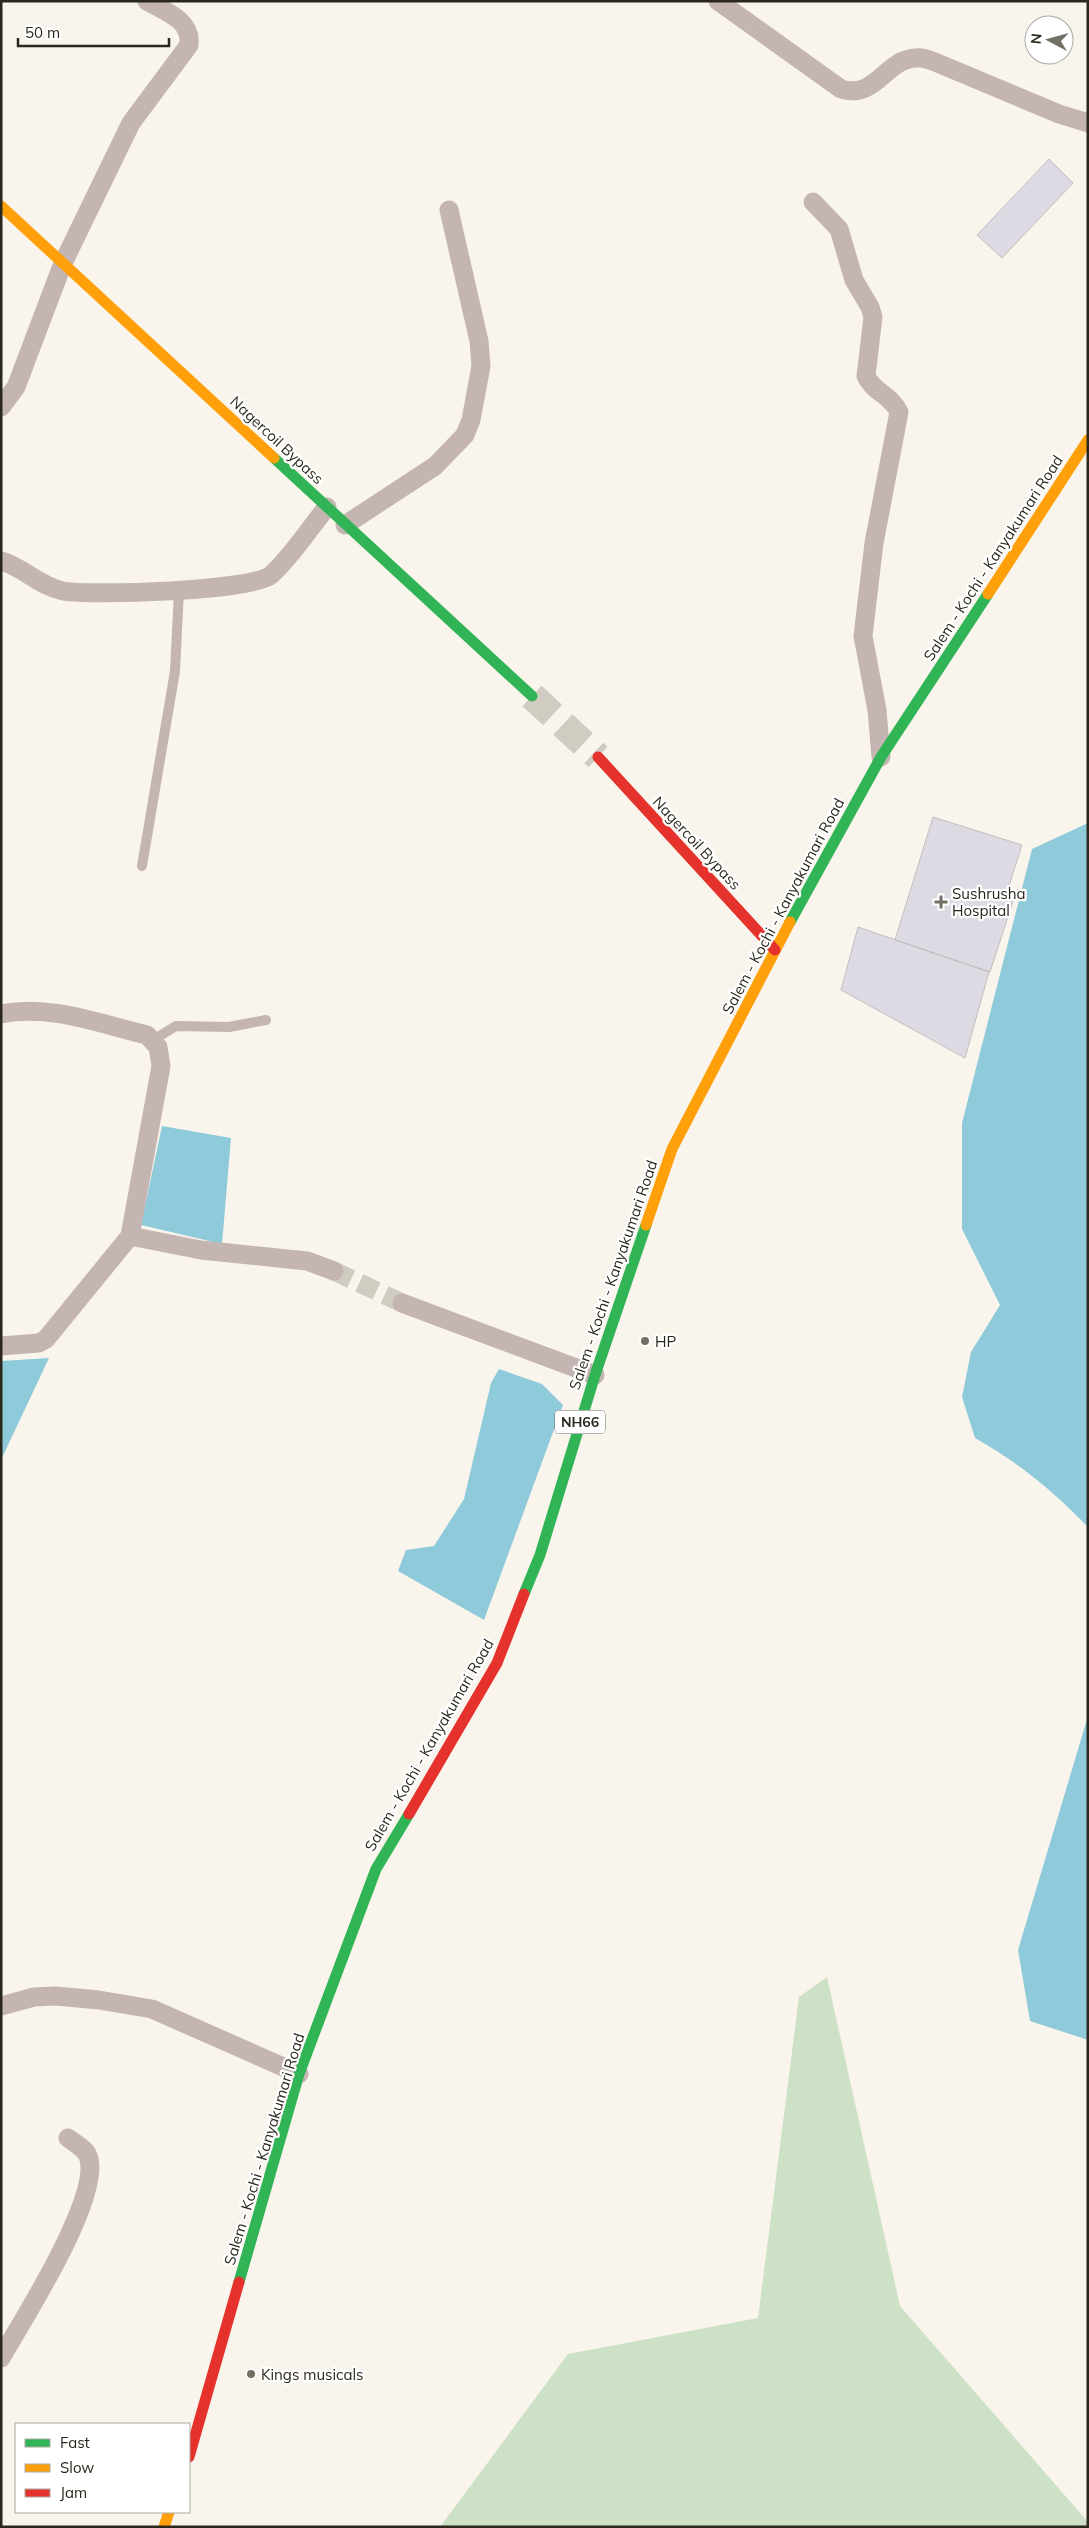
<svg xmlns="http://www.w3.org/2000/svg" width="1089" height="2528" font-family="Mulish,sans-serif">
<rect width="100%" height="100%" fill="#f9f5ec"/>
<path fill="#cde1c7" d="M827,1977L900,2306L1088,2522V2527H440L568,2354L758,2318L799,1997Z"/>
<path fill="#8fcada" d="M1088,823V1527C1054,1492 1018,1462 975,1438L962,1397L971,1352L1000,1305L962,1229V1123L1032,849Z
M162,1126L231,1138L222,1244L141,1225Z
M49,1358L1,1460V1361Z
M499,1369L542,1384L563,1405L484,1620L398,1571L406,1550L434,1546L464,1499L491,1383Z
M1088,1716V2040L1030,2021L1018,1950Z"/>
<path fill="#dedae3" stroke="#c0bebf" d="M1049,159L1073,183L1002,258L977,235Z
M933,817L1022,845L1008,889L1016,892L990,972L895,940Z
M858,927L989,972L965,1058L841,990Z"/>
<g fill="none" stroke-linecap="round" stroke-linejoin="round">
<path stroke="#d0ccc2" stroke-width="19" stroke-dasharray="19 9" stroke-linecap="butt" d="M334,1271L402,1303"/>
<path stroke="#d0ccc2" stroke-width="28" stroke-dasharray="28 14" stroke-linecap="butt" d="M532,696L598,757"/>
<path stroke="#c4b5b3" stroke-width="10" d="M142,866L175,671L179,591
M153,1040L176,1026L229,1027L266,1020"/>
<path stroke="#c4b5b3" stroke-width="19" d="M718,1L841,89C876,100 885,59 916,58C922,57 930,60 935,62L1059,114L1088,123
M813,202L839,229L854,280L870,307L873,317L866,376C873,392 891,395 899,412L874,543L863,636L877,710L881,757
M1,407L16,387L63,263L131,123L189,45C192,20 166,12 147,1
M345,525L435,466L465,435L471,420L481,366L479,341L449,210
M1,561C23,567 39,586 63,591C91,596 252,591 271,575C292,556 309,529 327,507
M1,1014C50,1004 100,1024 147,1035L158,1047L161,1066L130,1236
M402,1303L595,1375
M1,1346L39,1343L46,1339L130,1236L201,1250L307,1261L334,1271
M1,2006L34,1997L56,1996L99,2000L152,2009L299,2074
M1,2358C24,2318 99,2201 89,2159C87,2149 76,2144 68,2138"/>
<path stroke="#30b455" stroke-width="11" d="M274,458L532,696
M790,922L881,757L988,594
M524,1594L540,1555L595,1375L646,1225
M239,2282L299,2074L376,1869L409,1814"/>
<path stroke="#ff9f0a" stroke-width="11" d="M1,206L274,458
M988,594L1088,440
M646,1225L672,1149L790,922
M164,2527L169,2512"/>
<path stroke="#e5322d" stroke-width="11" d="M598,757L775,950
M409,1814L497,1663L524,1594
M189,2457L239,2282"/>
</g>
<g fill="#726f65" stroke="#fff" stroke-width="2">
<path d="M938.5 894.5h5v5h5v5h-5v5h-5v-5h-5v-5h5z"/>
<circle cx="645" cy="1341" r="5"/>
<circle cx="251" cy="2374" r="5"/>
</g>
<g text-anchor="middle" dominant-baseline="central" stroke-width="4.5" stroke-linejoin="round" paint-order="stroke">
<rect fill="#fff" stroke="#6a6860" stroke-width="1" x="555" y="1410.5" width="50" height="23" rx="4"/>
<g font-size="14" font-weight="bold" fill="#2a271c">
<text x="580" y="1422">NH66</text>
</g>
<g font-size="15" fill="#2a271c" stroke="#fff">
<text transform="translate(277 440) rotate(43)">Nagercoil Bypass</text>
<text transform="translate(993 558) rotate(-57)">Salem - Kochi - Kanyakumari Road</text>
<text transform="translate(697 843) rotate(47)">Nagercoil Bypass</text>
<text transform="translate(783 906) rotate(-62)">Salem - Kochi - Kanyakumari Road</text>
<text transform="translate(613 1275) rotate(-71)">Salem - Kochi - Kanyakumari Road</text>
<text transform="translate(429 1745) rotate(-60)">Salem - Kochi - Kanyakumari Road</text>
<text transform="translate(264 2149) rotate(-73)">Salem - Kochi - Kanyakumari Road</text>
</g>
<g font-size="15" fill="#2a271c" stroke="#fff" text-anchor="start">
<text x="952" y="893">Sushrusha<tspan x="952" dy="17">Hospital</tspan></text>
<text x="655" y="1341">HP</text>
<text x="261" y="2374">Kings musicals</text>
</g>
</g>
<rect width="1089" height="2528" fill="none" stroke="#2a271c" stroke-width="5"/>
<rect x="15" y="2423" width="175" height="90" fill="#ffffff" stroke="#aaa9a4"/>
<rect x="25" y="2439" width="25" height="8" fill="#30b455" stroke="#aaa9a4"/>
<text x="60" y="2448" font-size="15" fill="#2a271c">Fast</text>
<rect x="25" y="2464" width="25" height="8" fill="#ff9f0a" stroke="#aaa9a4"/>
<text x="60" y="2473" font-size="15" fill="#2a271c">Slow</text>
<rect x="25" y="2489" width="25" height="8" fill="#e5322d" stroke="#aaa9a4"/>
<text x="60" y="2498" font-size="15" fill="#2a271c">Jam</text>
<g transform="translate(1049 40) rotate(276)"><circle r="24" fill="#ffffff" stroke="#aaa9a4"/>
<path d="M0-4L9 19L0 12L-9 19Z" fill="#726f65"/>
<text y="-8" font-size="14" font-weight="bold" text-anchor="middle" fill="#2a271c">N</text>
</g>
<path d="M18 38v8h151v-8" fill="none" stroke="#2a271c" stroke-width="2.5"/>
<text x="25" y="38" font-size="15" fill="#2a271c" stroke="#ffffff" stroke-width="4" paint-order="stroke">50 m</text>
</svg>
